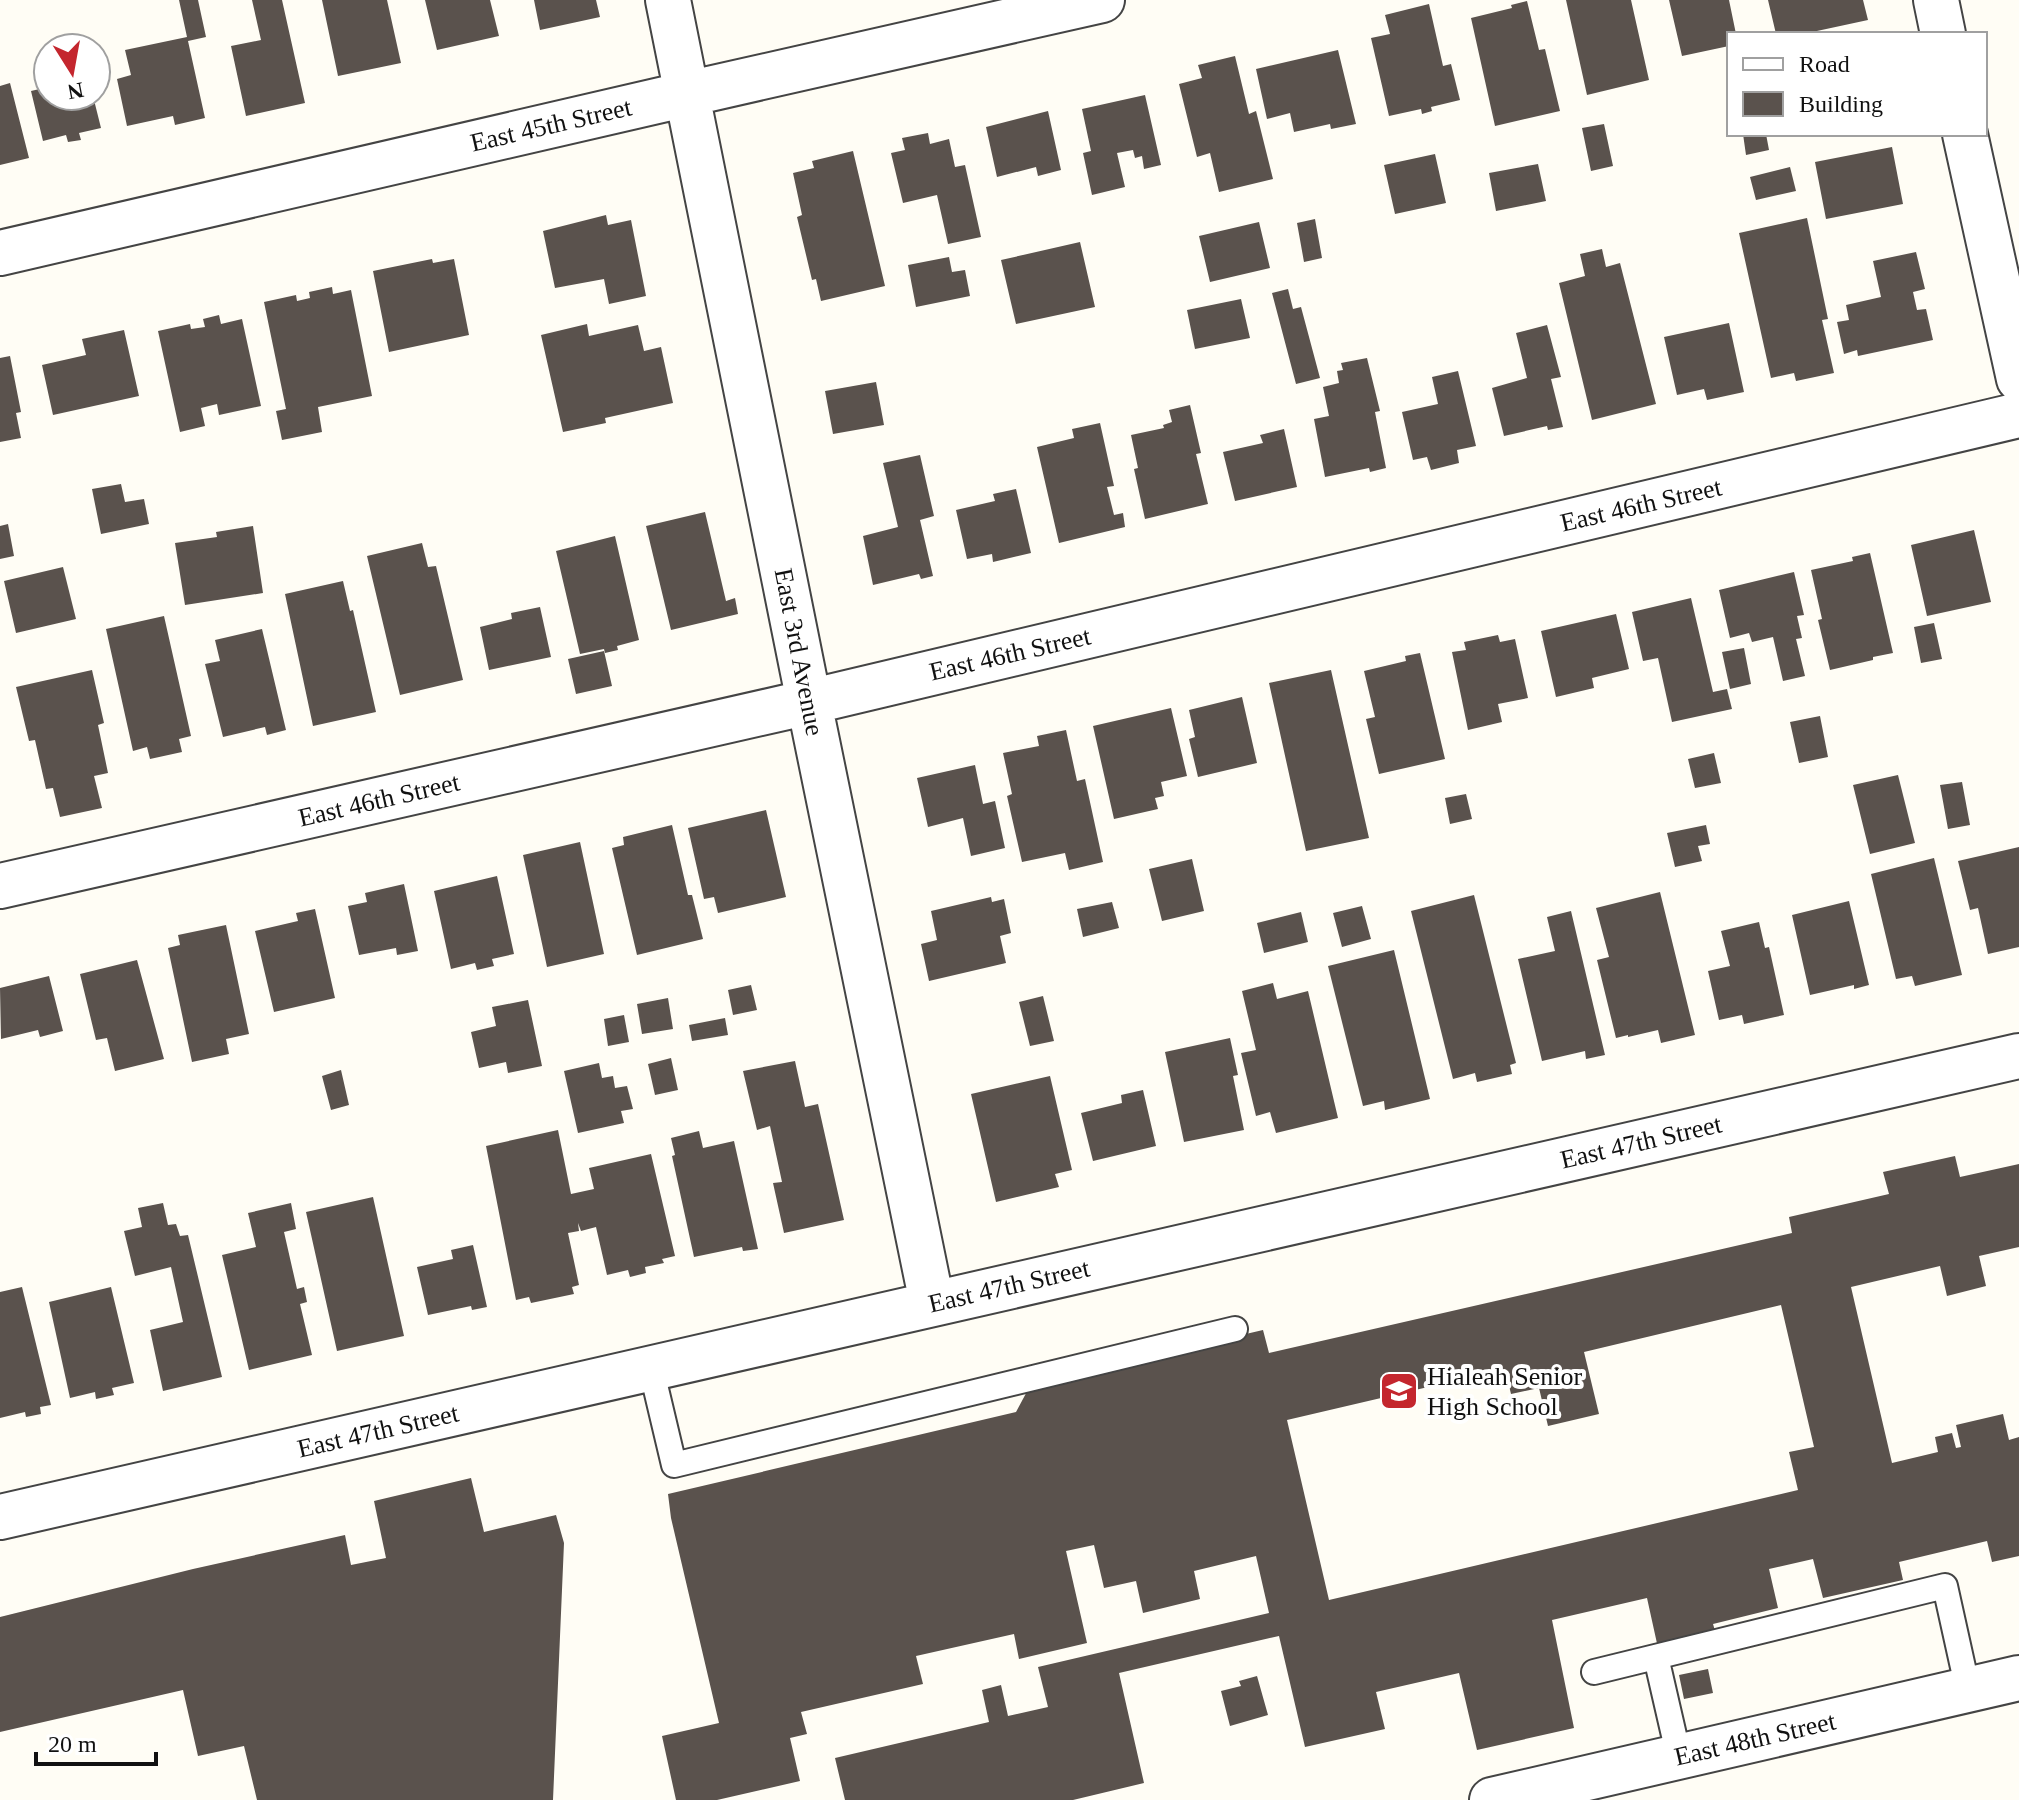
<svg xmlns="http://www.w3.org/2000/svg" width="2019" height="1800" font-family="'Times New Roman',serif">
<rect width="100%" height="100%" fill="#fffdf5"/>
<path fill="#5a524d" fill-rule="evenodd" d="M179,0H198L206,37L188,41L205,118L175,125L173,116L127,126L117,79L131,75L125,50L187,37Z
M252,0H282L305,103L246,116L231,46L261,40Z
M322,0H387L401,63L338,76Z
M425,0H490L499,36L437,50Z
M534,0H596L600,17L540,30Z
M1566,0H1631L1649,80L1587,95Z
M1669,0H1729L1736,34H1729V46L1682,56Z
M1768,0H1863L1868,20L1803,34H1776Z
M1527,1L1539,50L1545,49L1560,111L1495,126L1471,18L1512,8L1511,5Z
M1429,4L1443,66L1451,64L1460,100L1431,107L1432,111L1422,114L1421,109L1389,116L1371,38L1390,34L1385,15Z
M1338,50L1356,124L1331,129L1330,124L1294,132L1290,113L1267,119L1256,69Z
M1235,56L1249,114L1256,111L1273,179L1219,192L1210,153L1197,157L1179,84L1202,78L1198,65Z
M10,83L29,158L0,165V86Z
M48,87V96H93L101,128L79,133L81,140L68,142L66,135L43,141L31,91Z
M1145,95L1161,165L1144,169L1142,156L1135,158L1133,150L1117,153L1125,187L1092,195L1083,153L1091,151L1082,109Z
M1048,111L1061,170L1038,176L1036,167L997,177L986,127Z
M1604,124L1613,166L1591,171L1582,128Z
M928,133L930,144L949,139L955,167L965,165L981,237L948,244L937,195L903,203L891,153L905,150L902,138Z
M1743,134H1766L1769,150L1746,155Z
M1892,147L1903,204L1826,219L1815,162Z
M853,151L885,286L821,301L816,279L812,280L797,217L802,215L793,173L814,168L812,161Z
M1435,154L1446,203L1395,214L1384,165Z
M1538,164L1546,201L1496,211L1489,173Z
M1790,167L1796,191L1756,200L1750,177Z
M606,215L608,225L631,220L646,296L609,304L604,279L555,288L543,231Z
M1807,218L1828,319L1822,320L1834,373L1796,381L1794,373L1771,378L1739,233Z
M1315,219L1322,258L1304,262L1297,223Z
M1259,222L1270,268L1210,282L1199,236Z
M1080,242L1095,307L1016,324L1001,260Z
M1602,249L1606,267L1620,263L1656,404L1592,420L1559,283L1585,276L1580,254Z
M1916,252L1925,289L1913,292L1917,310L1926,309L1933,340L1858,356L1857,350L1844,354L1837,322L1849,320L1846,305L1881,297L1873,261Z
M949,257L952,272L965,270L970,296L916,307L908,265Z
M432,259L433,263L454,259L469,335L389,352L373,271Z
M332,287L333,294L351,290L372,396L318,407L322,432L282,440L276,411L286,409L264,302L296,295L297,301L310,298L309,292Z
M1288,289L1293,309L1301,307L1320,378L1296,384L1272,293Z
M1241,299L1250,338L1195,349L1187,310Z
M219,315L221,324L242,319L261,406L219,415L217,404L201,408L205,426L180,432L158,331L190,324L191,329L205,327L203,319Z
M1729,323L1744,392L1707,400L1704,389L1677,395L1664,337Z
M587,324L589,336L638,325L644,351L661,347L673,403L605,418L606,423L563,432L541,335Z
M1547,325L1561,377L1551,379L1563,427L1548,430L1547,426L1504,436L1492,388L1527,378L1516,333Z
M124,330L139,396L53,415L42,365L86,355L82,339Z
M10,356L21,412L16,413L21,438L0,442V358Z
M1367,358L1380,411L1375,412L1386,468L1370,472L1369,468L1325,477L1314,419L1329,416L1323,387L1339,383L1337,371L1343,370L1341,363Z
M1458,371L1476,446L1457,450L1459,463L1431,470L1427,457L1413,460L1402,412L1438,404L1432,377Z
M876,382L884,425L833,434L825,391Z
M1190,405L1201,453L1196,454L1208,504L1145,519L1134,469L1138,468L1131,435L1164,428L1163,425L1172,422L1169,410Z
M1100,423L1114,486L1107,487L1114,515L1123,513L1125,527L1059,543L1037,447L1074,438L1072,429Z
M1284,429L1297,487L1235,501L1223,452L1263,443L1260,435Z
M920,455L934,516L920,520L933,576L921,579L919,574L873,585L863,536L898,527L883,463Z
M121,484L125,502L144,499L149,524L101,534L92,489Z
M1016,489L1031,553L993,562L992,554L967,559L956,510L995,501L993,494Z
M705,512L726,601L735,598L738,614L671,630L646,526Z
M8,524L14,556L0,559V526Z
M253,526L263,593L185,605L175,543L217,537L216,532Z
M1974,530L1991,602L1927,616L1911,545Z
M615,536L639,640L617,646L618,650L605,653L604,649L580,654L556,551Z
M422,543L428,567L436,566L463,680L400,695L367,556Z
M1870,553L1893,653L1873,657V660L1830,670L1818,620L1822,619L1811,570L1853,561L1852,557Z
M63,567L76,619L16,633L4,581Z
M1794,572L1804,615L1797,616L1802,638L1796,639L1805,676L1783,681L1773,637L1752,642L1749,633L1730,638L1719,590Z
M343,581L350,611L353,610L376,712L313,726L285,594Z
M1691,598L1713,692L1727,689L1732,709L1672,722L1658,658L1643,661L1632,612Z
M540,607L551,657L489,670L480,627L512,619L511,613Z
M1616,614L1629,669L1592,678L1594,688L1556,697L1541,631Z
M164,616L191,736L179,739L182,752L150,759L147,747L133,751L106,629Z
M1934,623L1942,659L1921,663L1914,627Z
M262,629L286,730L267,735L265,727L223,737L205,664L220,661L215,640Z
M1498,635L1500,642L1515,639L1528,698L1498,704L1502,722L1468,730L1452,652L1466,650L1464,642Z
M1744,648L1751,684L1730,689L1722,652Z
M604,651L612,686L576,694L568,659Z
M1420,653L1445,759L1379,774L1366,719L1375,717L1364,671L1406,661L1405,656Z
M92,670L104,723L98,725L108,773L94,776L102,808L60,817L53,788L46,789L35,740L29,741L16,687Z
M1331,670L1369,838L1306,851L1269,683Z
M1242,697L1257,763L1198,777L1189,739L1195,737L1189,710Z
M1171,708L1187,776L1161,782L1164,796L1155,798L1158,809L1114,819L1093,726Z
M1820,716L1828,757L1799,763L1790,722Z
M1066,730L1077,781L1085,779L1103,862L1069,870L1065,853L1022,862L1007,796L1012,794L1003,753L1039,746L1037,736Z
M1714,753L1721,783L1695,788L1688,759Z
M975,765L983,804L995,801L1005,848L971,856L963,818L928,827L917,778Z
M1898,775L1915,843L1870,854L1853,785Z
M1962,782L1970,825L1948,829L1940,785Z
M1466,794L1472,819L1450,824L1445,798Z
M766,810L786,897L718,913L714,897L704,899L688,828Z
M672,825L688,895H692L703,939L637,955L612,848L624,845L623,837Z
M1706,825L1710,844L1698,846L1702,861L1675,867L1667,833Z
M580,842L604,954L547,967L523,855Z
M2019,847V947L1988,954L1978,908L1970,910L1958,861Z
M1934,858L1962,975L1915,986L1912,976L1896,979L1871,874Z
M1192,859L1204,911L1162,921L1149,869Z
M497,876L514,954L492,959L494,966L477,970L475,963L451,969L434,891Z
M404,884L418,951L397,955L396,948L359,955L348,906L367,902L365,893Z
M1660,892L1695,1035L1661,1043L1658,1030L1628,1037V1035L1616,1038L1597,960L1609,957L1596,908Z
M1474,895L1516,1063L1510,1065L1512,1074L1477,1082L1475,1073L1453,1079L1411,911Z
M991,897L992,902L1004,899L1011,933L1000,936L1006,963L929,981L921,944L937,940L931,911Z
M1849,901L1869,985L1854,989V985L1810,995L1792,915Z
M1112,902L1119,928L1083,937L1077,909Z
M1362,906L1371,939L1342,947L1333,913Z
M315,909L335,998L274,1012L255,931L298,921L296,913Z
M1571,911L1605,1055L1586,1059L1585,1051L1542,1061L1518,959L1555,951L1547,917Z
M1301,912L1308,942L1264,953L1257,923Z
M1759,922L1765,948L1769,947L1784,1015L1744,1024L1742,1015L1719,1020L1708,971L1730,966L1721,931Z
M226,925L249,1034L226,1039L229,1054L192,1062L168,948L180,945L178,935Z
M1394,950L1430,1099L1385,1110L1384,1101L1363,1106L1328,966Z
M137,960L164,1059L115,1071L107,1038L96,1040L80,974Z
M49,976L63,1031L40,1037L38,1030L1,1039L0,988Z
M1273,983L1277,999L1308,991L1338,1118L1276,1133L1270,1112L1256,1116L1241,1053L1256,1050L1242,991Z
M751,985L757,1010L733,1015L728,990Z
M1043,996L1054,1041L1030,1046L1019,1002Z
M668,998L673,1029L642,1034L637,1004Z
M528,1000L542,1066L508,1073L506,1062L479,1068L471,1032L496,1026L492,1007Z
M624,1015L629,1042L608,1046L604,1019Z
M725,1018L728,1035L692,1041L689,1025Z
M1230,1038L1238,1075L1233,1076L1244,1130L1184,1142L1165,1052Z
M671,1058L678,1090L655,1095L648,1064Z
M795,1061L805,1107L818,1104L844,1220L784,1233L773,1183L782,1182L770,1126L757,1130L743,1071Z
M599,1063L602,1078L613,1076L615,1088L627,1086L633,1109L621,1111L624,1123L578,1133L564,1071Z
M341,1070L349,1105L331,1110L322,1076Z
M1050,1076L1072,1170L1055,1174L1059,1187L996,1202L971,1094Z
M1143,1090L1156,1146L1093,1161L1081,1113L1122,1103L1121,1095Z
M558,1130L571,1194L594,1189L589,1168L651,1154L675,1256L662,1259L664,1263L645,1267L646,1273L630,1277L628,1270L607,1275L596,1227L581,1231L578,1223L579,1231L568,1233L579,1285L572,1287L574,1294L531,1303L529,1297L516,1300L486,1146Z
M699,1131L703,1148L734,1141L758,1249L743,1251L742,1247L694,1257L672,1156L675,1155L671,1138Z
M1955,1156L1960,1177L2019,1164V1247L1979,1256L1986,1286L1947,1296L1940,1266L1851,1287L1892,1463L1938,1452L1935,1437L1952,1433L1956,1448L1961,1447L1956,1425L2003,1414L2009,1440L2019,1437V1556L1992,1562L1987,1541L1899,1562L1903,1580L1823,1598L1813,1559L1769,1569L1778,1608L1713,1624L1716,1634L1658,1648L1647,1598L1552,1620L1574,1728L1477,1750L1459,1673L1376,1692L1385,1729L1305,1747L1279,1636L1119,1673L1144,1783L1073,1800H845L835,1758L989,1722L982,1690L1001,1685L1008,1716L1048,1707L1038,1667L1269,1613L1256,1556L1194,1571L1200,1599L1143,1613L1136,1581L1104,1588L1094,1545L1066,1551L1087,1643L1019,1659L1014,1634L916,1656L923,1684L801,1712L807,1734L790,1738L800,1781L717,1800H676L662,1736L719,1723L671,1518L668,1494L1016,1412L1031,1384L1263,1330L1269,1353L1792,1233L1789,1217L1889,1194L1883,1172ZM1781,1305L1814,1447L1789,1452L1798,1490L1329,1600L1287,1420L1505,1369L1511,1394L1539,1388L1548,1426L1599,1414L1584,1352Z
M373,1197L404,1336L337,1351L306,1212Z
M163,1203L168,1225L176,1224L180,1236L188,1235L222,1377L163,1391L150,1330L183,1322L171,1267L135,1276L124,1231L142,1227L138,1208Z
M291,1203L296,1229L284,1232L297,1289L304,1287L307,1302L300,1304L312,1355L249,1370L222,1255L256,1247L248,1213Z
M473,1245L487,1307L472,1310L471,1306L428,1315L417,1267L453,1259L451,1250Z
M22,1287L51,1405L40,1407L41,1414L26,1417L25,1412L0,1418V1292Z
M111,1287L134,1383L112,1388L114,1395L96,1399L95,1392L70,1398L49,1302Z
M471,1478L484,1532L556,1515L564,1543L553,1800H257L244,1746L198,1756L183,1690L0,1732V1617L193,1569L345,1535L351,1565L386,1558L374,1501Z
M1708,1669L1713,1693L1684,1699L1679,1675Z
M1257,1676L1268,1715L1230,1726L1221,1691L1241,1686L1239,1681Z"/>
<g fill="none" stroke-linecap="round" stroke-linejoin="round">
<defs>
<path id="service" d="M651,1368L674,1465L1235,1329
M1656,1657L1679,1757
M1594,1672L1945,1586L1968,1690"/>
<path id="minor" d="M668,0L809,702L932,1303
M1936,0L1943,34
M1965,134L2019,379
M0,253L687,94L1102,0
M0,886L809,702L2019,415
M0,1517L2019,1056
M1492,1800L2019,1678"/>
</defs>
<use href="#service" stroke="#444" stroke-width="28"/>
<use href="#minor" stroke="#444" stroke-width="48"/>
<use href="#service" stroke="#fff" stroke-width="24"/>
<use href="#minor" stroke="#fff" stroke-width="44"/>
</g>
<defs>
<symbol id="school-square" viewBox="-11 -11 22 22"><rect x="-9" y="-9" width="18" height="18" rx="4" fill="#c4262e" stroke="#fff"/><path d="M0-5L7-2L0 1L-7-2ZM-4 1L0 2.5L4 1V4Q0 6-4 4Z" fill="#fff"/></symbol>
</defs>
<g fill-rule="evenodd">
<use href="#school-square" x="1377" y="1369" width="44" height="44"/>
</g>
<g text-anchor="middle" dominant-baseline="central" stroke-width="8" stroke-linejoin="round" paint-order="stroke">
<g font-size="26" fill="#111" stroke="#fff">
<text transform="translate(551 125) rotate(-13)">East 45th Street</text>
<text transform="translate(1641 505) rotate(-13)">East 46th Street</text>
<text transform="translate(799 652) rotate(79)">East 3rd Avenue</text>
<text transform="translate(1010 654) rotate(-13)">East 46th Street</text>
<text transform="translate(379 800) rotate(-13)">East 46th Street</text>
<text transform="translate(1641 1142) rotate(-13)">East 47th Street</text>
<text transform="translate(1009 1286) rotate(-13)">East 47th Street</text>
<text transform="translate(378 1431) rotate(-13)">East 47th Street</text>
<text transform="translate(1755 1739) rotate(-13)">East 48th Street</text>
</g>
<g font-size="26" fill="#111" stroke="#fff" text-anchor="start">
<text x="1427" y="1376">Hialeah Senior<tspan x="1427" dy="30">High School</tspan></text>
</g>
</g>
<rect x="1727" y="32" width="260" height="104" fill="#ffffff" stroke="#a0a0a0" stroke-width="2"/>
<rect x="1743" y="58" width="40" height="12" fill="#ffffff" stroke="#a0a0a0" stroke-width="2"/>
<text x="1799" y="72" font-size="24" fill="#111111">Road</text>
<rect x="1743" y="92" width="40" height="24" fill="#5a524d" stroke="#a0a0a0" stroke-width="2"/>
<text x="1799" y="112" font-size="24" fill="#111111">Building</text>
<g transform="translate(72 72) rotate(169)"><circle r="38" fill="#ffffff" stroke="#a0a0a0" stroke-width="2"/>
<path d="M0-6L14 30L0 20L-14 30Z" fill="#c4262e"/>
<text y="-12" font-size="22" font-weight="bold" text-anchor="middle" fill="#111111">N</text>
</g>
<path d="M36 1752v12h120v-12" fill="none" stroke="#111111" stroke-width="4"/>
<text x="48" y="1752" font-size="24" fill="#111111" stroke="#ffffff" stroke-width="6" paint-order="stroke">20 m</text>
</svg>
